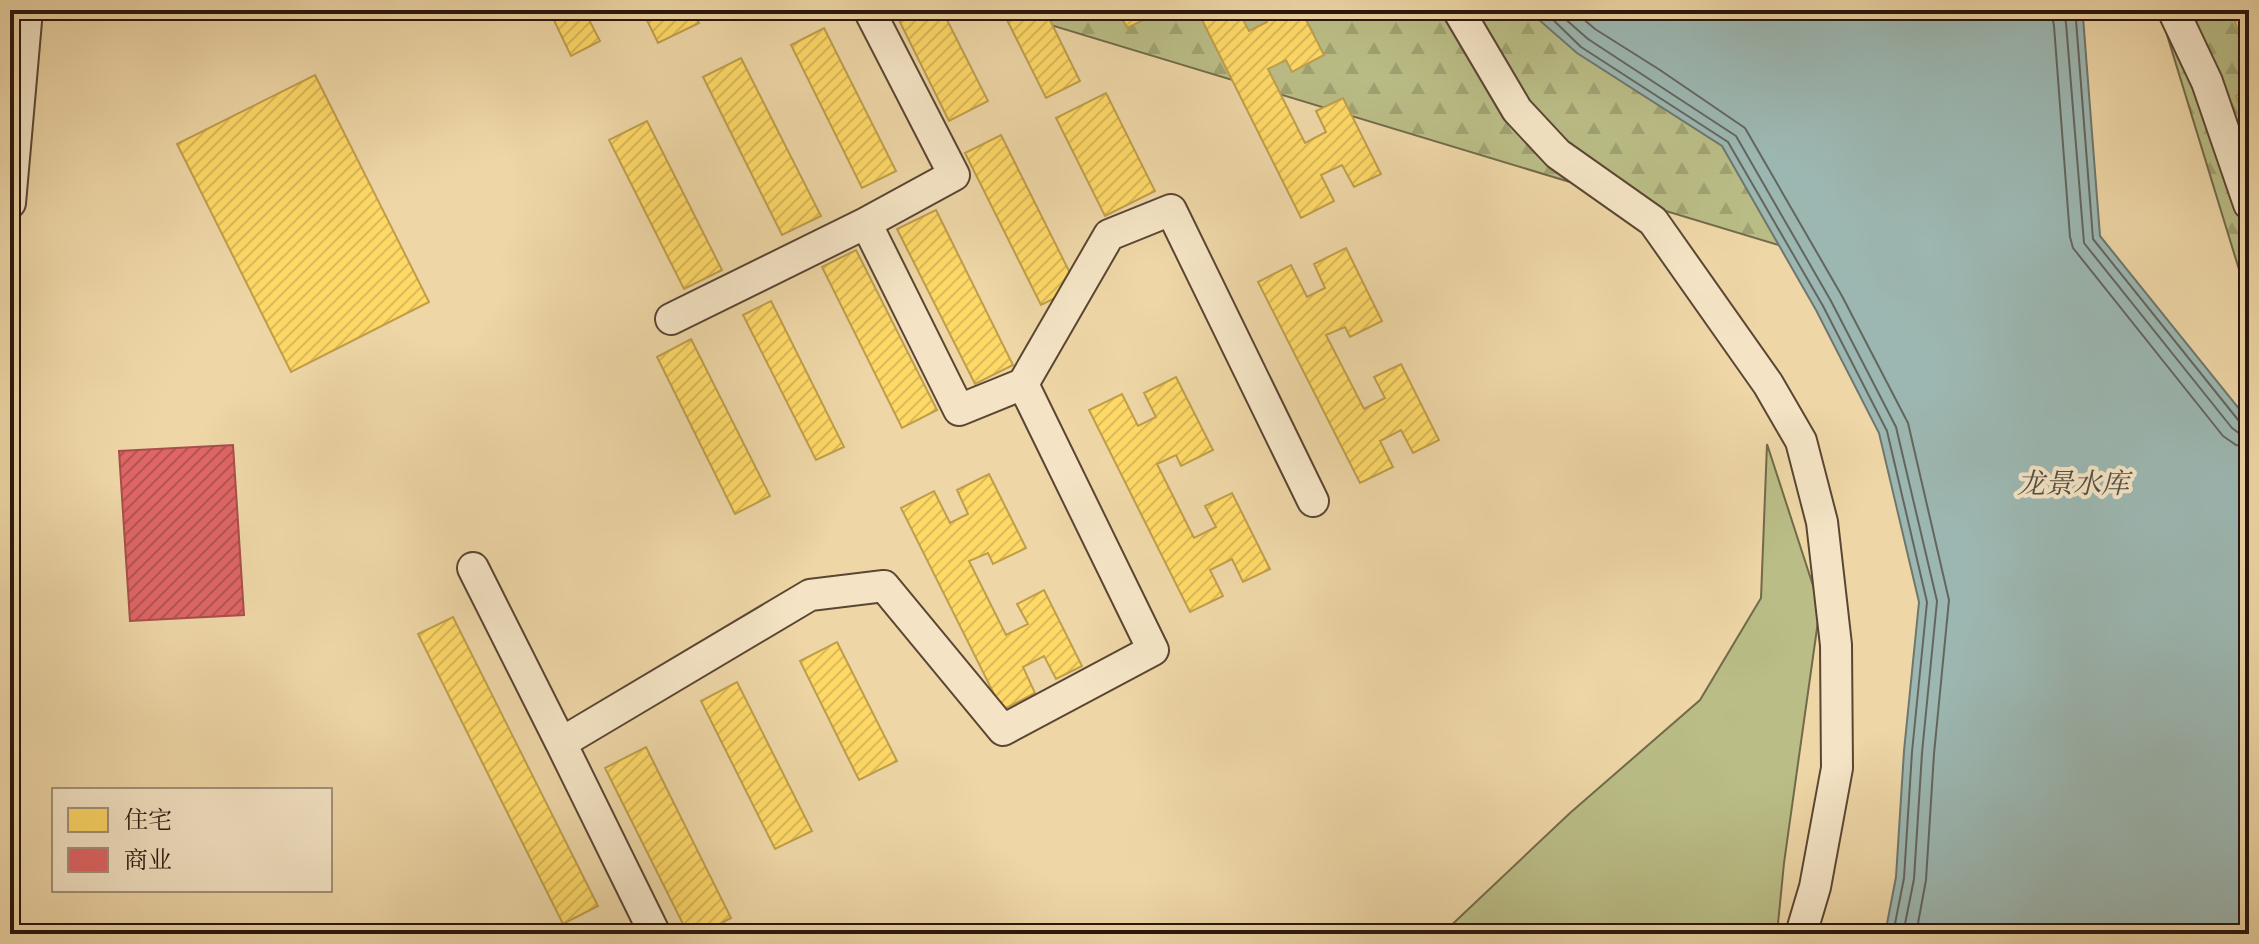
<svg xmlns="http://www.w3.org/2000/svg" width="2259" height="944" font-family="Cardo,'Noto Serif SC',serif">
<defs>
<pattern id="forest-firs" width="22" height="20" patternUnits="userSpaceOnUse" patternTransform="scale(2)"><rect width="22" height="20" fill="#babd86"/><path d="M5 1l3.5 6h-7zM16 11l3.5 6h-7z" fill="#a0a272"/></pattern>
<pattern id="homes-hatch" width="6" height="6" patternUnits="userSpaceOnUse" patternTransform="scale(2)"><rect width="6" height="6" fill="#ffd966"/><path d="M-1 1l2-2M0 6l6-6M5 7l2-2" fill="none" stroke="#dbba57"/></pattern>
<pattern id="shops-hatch" width="6" height="6" patternUnits="userSpaceOnUse" patternTransform="scale(2)"><rect width="6" height="6" fill="#e06666"/><path d="M-1 1l2-2M0 6l6-6M5 7l2-2" fill="none" stroke="#b65352"/></pattern>
</defs>
<rect width="100%" height="100%" fill="#eed6a6"/>
<filter id="stains"><feTurbulence type="fractalNoise" baseFrequency=".0025" numOctaves="4"/><feColorMatrix values="0 0 0 0 .2 0 0 0 0 .09 0 0 0 0 .02 0 0 0 .5 -.17"/></filter>
<radialGradient id="worn" r=".72"><stop offset=".6" stop-color="#630" stop-opacity="0"/><stop offset="1" stop-color="#630" stop-opacity=".3"/></radialGradient>
<path fill="#babd86" stroke="#726a4a" stroke-width="2" d="M1767,444L1820,607L1784,863L1777,934H1442L1570,813L1700,700L1761,598Z"/>
<path fill="url(#forest-firs)" stroke="#726a4a" stroke-width="2" d="M1001,10H1805L1818,257Z
M2161,10H2249V302L2160,12Z"/>
<path fill="#9cb7b1" stroke="#6e776f" stroke-width="2" d="M1534,10H2079L2083,17L2100,236L2249,421V934H1885L1896,877L1904,751L1919,602L1879,433L1816,310L1722,146L1577,53L1538,19Z"/>
<path fill="url(#homes-hatch)" stroke="#bf9e4b" stroke-width="2" d="M549,10H584L600,41L571,56Z
M642,10H692L699,23L658,43Z
M894,10H942L988,101L949,121Z
M1002,10H1045L1080,81L1046,98Z
M1118,10H1164L1127,28Z
M1211,10H1238L1249,31L1267,22L1261,10H1301L1324,55L1292,72L1286,60L1268,69L1305,143L1326,132L1316,111L1343,98L1381,174L1354,187L1342,165L1321,175L1334,201L1301,218L1200,16Z
M2202,10H2228L2205,18Z
M2231,10H2249V62Z
M824,28L896,171L862,188L791,45Z
M741,58L821,216L782,235L703,77Z
M315,75L429,302L291,372L177,144Z
M2249,91V116L2244,117L2236,96Z
M1106,93L1155,191L1105,216L1056,118Z
M647,121L722,270L684,289L609,140Z
M1001,135L1077,287L1041,305L965,153Z
M936,210L1013,365L975,384L897,229Z
M1346,248L1382,321L1350,337L1345,327L1326,335L1364,409L1385,398L1374,377L1401,364L1439,440L1413,453L1401,430L1380,441L1393,467L1360,483L1258,282L1291,265L1307,297L1325,288L1314,264Z
M856,250L937,410L902,428L822,267Z
M771,301L844,447L816,460L743,315Z
M691,339L770,496L735,514L657,357Z
M1176,377L1213,450L1181,466L1176,455L1157,464L1194,538L1216,527L1205,506L1232,493L1270,569L1243,582L1232,559L1210,570L1223,596L1190,612L1089,410L1122,394L1138,426L1156,417L1144,393Z
M989,474L1026,548L993,564L988,553L969,561L1006,635L1028,624L1017,604L1044,590L1082,666L1056,679L1044,656L1023,667L1035,693L1002,710L901,508L934,491L950,523L968,514L957,490Z
M453,617L598,906L563,924L418,634Z
M837,642L897,761L859,780L800,661Z
M737,682L812,831L775,849L701,701Z
M646,747L731,918L701,934H688L605,768Z"/>
<path fill="url(#shops-hatch)" stroke="#a94e4b" stroke-width="2" d="M233,445L244,615L130,621L119,451Z"/>
<g fill="none" stroke-linecap="round" stroke-linejoin="round">
<path stroke="#63665f" stroke-width="2" d="M1543,10L1581,47L1728,142L1823,306L1887,431L1927,602L1912,752L1904,878L1893,934
M1555,10L1588,39L1736,136L1831,301L1896,427L1937,601L1922,753L1914,879L1903,934
M1573,10L1595,29L1660,70L1745,128L1842,296L1908,423L1949,600L1934,754L1926,880L1916,934
M2051,10L2054,26L2070,237L2073,248L2223,436L2236,445L2249,447
M2063,10L2066,23L2084,243L2232,428L2240,434L2249,435
M2073,10L2076,20L2093,239L2239,421L2249,425"/>
<defs>
<path id="minor" d="M1458,10L1517,110L1558,154L1653,221L1768,384L1801,441L1822,522L1836,645L1837,768L1815,887L1801,934
M2173,10L2207,82L2249,204
M10,203L27,10
M866,223L954,175L869,10
M671,319L866,223L959,410L1023,384
M473,568L561,743L810,595L884,586L1003,730L1153,650L1023,384L1109,235L1171,210L1313,501
M561,743L655,934"/>
</defs>
<use href="#minor" stroke="#5b4633" stroke-width="34"/>
<use href="#minor" stroke="#f4e4c5" stroke-width="30"/>
</g>
<g text-anchor="middle" dominant-baseline="central" stroke-width="8" stroke-linejoin="round" paint-order="stroke">
<g font-size="28" font-style="italic" fill="#524e46" stroke="#f4e4c5">
<text x="2073" y="484">龙景水库</text>
</g>
</g>
<rect width="2259" height="944" fill="none" stroke="#eed6a6" stroke-width="40"/>
<rect x="12" y="12" width="2235" height="920" fill="none" stroke="#2a160d" stroke-width="4"/>
<rect x="20" y="20" width="2219" height="904" fill="none" stroke="#2a160d" stroke-width="2"/>
<rect x="52" y="788" width="280" height="104" fill="#f4e4c5" stroke="#a3927b" stroke-width="2"/>
<rect x="68" y="808" width="40" height="24" fill="#ffd966" stroke="#a3927b" stroke-width="2"/>
<text x="124" y="828" font-size="24" fill="#2a160d">住宅</text>
<rect x="68" y="848" width="40" height="24" fill="#e06666" stroke="#a3927b" stroke-width="2"/>
<text x="124" y="868" font-size="24" fill="#2a160d">商业</text>
<rect width="100%" height="100%" filter="url(#stains)"/>
<rect width="100%" height="100%" fill="url(#worn)"/>
</svg>
